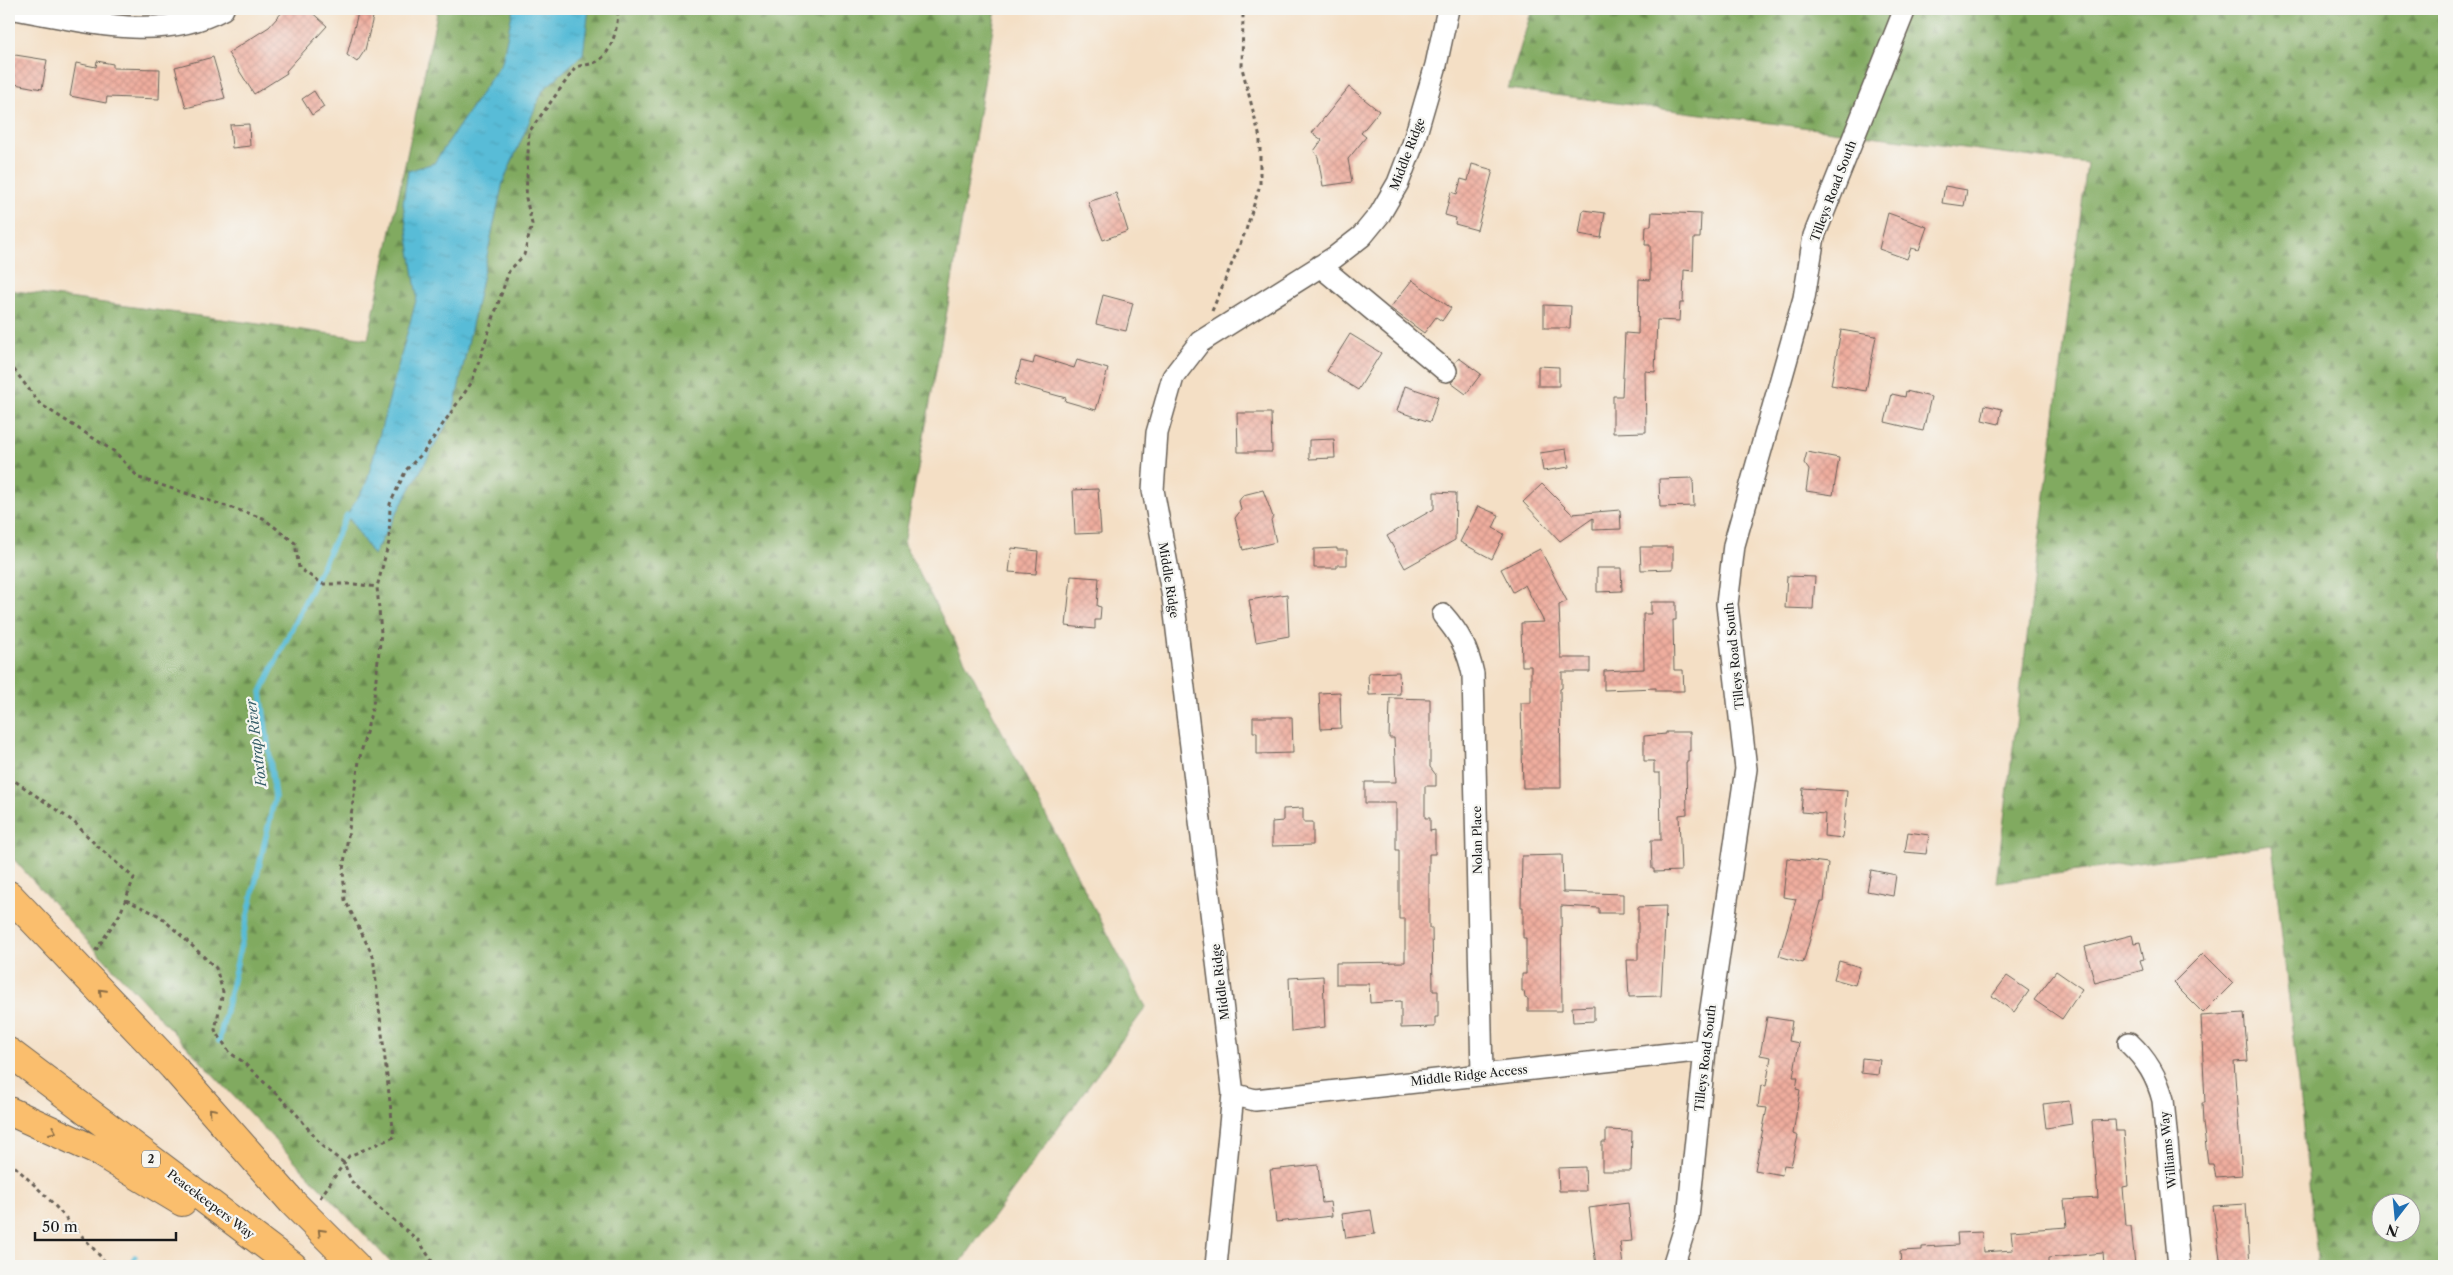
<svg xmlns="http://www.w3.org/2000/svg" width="2453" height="1275" font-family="'Libre Caslon Text',serif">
<defs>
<pattern id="forest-firs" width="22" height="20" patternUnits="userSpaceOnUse" patternTransform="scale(1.25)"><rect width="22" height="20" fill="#81aa61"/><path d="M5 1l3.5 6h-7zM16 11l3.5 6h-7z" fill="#698a4f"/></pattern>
<pattern id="water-ripples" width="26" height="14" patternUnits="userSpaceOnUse" patternTransform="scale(1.25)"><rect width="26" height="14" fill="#58bcd7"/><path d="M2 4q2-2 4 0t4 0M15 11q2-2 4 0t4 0" fill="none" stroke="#4ca1b8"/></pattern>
<pattern id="building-cross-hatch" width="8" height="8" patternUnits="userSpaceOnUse" patternTransform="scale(1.25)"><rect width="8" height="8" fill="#efad9e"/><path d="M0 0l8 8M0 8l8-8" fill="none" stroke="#cc9488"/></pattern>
</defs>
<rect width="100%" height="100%" fill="#f6f6f2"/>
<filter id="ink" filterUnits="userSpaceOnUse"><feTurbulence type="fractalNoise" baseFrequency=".02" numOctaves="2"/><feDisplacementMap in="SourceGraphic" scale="10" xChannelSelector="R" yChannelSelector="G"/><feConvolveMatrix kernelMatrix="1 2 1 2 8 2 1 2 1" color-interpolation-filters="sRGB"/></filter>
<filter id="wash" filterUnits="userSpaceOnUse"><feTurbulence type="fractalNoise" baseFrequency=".0096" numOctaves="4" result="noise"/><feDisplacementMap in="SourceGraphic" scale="20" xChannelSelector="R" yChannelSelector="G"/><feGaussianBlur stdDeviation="1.12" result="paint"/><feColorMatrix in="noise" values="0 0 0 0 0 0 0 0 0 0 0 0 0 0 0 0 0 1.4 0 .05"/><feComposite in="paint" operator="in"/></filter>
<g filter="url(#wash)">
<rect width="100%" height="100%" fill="#f4dfc5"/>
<path fill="url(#forest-firs)" stroke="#4e633e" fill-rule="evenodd" d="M438,9H996L949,300L904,544L1146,1007L958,1266H394L88,942L9,854V290L368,339Z
M1532,9H2444V1266H2318L2272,845L1996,882L2087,164L1508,89ZM2380,1202H2410V1232H2380Z"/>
<path fill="url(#water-ripples)" stroke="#3a6c7a" d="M513,9H589L583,54L543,90L503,182L453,413L373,555L347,515L366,484L417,297L403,203L408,171L434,163L502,62Z"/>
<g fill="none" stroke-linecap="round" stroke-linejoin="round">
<path stroke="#58bcd7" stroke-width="5.5" d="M219,1041L275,797L261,692L347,515
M129,1266L135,1257"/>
</g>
<g id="blocks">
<path fill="url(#building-cross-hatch)" d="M285,9H308L327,26L286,71L287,73L254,94L228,53L269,27Z
M359,9H375L365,50L357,62L347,55Z
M9,54L47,60L42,89L9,83Z
M213,57L225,98L186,108L175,67Z
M97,61L113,64V68L160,69L159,99L107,97L106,103L70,96L76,63L96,67Z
M1349,87L1379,111L1361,133L1366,137L1348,159L1352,182L1323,186L1318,157L1314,151L1322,140L1312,133Z
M314,91L324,107L312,115L302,99Z
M249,124L250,146L232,148L230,125Z
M1472,164L1493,170L1477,230L1455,224L1456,218L1445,215L1451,192L1457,194L1461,179L1468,181Z
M1945,186L1967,190L1964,206L1942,203Z
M1116,193L1128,231L1103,240L1088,202Z
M1583,210L1605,213L1601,238L1579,234Z
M1652,212L1701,214L1700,238H1694L1693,271L1684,270L1683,303H1680L1679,321L1657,320L1655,372L1645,371L1646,432L1613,433V396H1622L1625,333L1638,334L1639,279L1650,280V245H1645L1646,226H1651Z
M1888,213L1927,227L1919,250L1911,248L1907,259L1879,249Z
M1412,280L1451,308L1442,321L1436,317L1424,333L1390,308Z
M1103,295L1133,303L1126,331L1096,324Z
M1544,305L1571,306L1570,328H1544Z
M1841,330L1876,336L1866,391L1831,385Z
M1350,334L1381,353L1358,390L1327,371Z
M1035,356L1074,368L1077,360L1108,369L1096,410L1065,401L1066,398L1015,384L1021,361L1033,364Z
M1459,358L1481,374L1466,394L1451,383L1458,374L1455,363Z
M1538,366L1559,367V386H1538Z
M1405,386L1438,397L1430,422L1397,411Z
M1906,391L1931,397L1923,431L1885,422L1892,394L1905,397Z
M1985,405L2002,409L1999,424L1982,420Z
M1237,413H1271L1272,452H1238Z
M1334,439L1335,458L1309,459V440Z
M1566,449L1569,467L1543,471L1540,453Z
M1807,452L1839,458L1833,495L1806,491L1809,470L1804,463Z
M1693,478L1694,506L1660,507L1659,479Z
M1542,484L1572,514L1620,510L1621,529L1593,530V518L1560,541L1523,502Z
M1098,489L1101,533L1075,534L1073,490Z
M1263,490L1273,517L1271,520L1276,542L1243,550L1235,518L1241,510L1239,501L1243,495Z
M1434,492L1456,493L1455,540L1405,568L1387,536L1434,509Z
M1478,506L1499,515L1493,528L1504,534L1492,559L1460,542Z
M1640,547H1673V569L1641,570Z
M1012,548L1038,551L1036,574L1009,572Z
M1337,548V550H1347V565H1337V568H1314V549Z
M1540,549L1567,601L1559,605L1561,658H1590V672H1562V688L1560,689L1561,788H1523L1521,703H1531V666H1522L1521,623L1544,622L1525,585L1513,592L1501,569Z
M1597,568H1621L1622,591L1597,592Z
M1071,576L1099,578L1097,606L1101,607L1100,620H1095V629L1066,626Z
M1787,576L1815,577L1813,609L1785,608Z
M1287,594L1289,636L1256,642L1249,600Z
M1651,602H1676V620H1673L1674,670H1683L1684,691H1656V688L1604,690V671L1644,669L1643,614H1651Z
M1399,672L1400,694L1369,695L1368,673Z
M1340,692L1341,728L1321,729L1319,693Z
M1390,698L1430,699V767L1436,775V786H1425V818H1430V831L1435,830V854H1429V928H1432L1433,991H1438V1017H1435V1027L1401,1028V1001L1370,1003L1369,984H1336V963L1405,962V919H1399V850H1396V803H1365V782H1396L1394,738H1389Z
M1253,717H1292L1293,753L1257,754V732H1253Z
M1666,732H1690V751H1688V762H1686L1687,814L1679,815L1681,871L1654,872V869H1652L1651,840H1661L1660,773H1654V761H1644V736L1666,734Z
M1803,788L1847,791L1843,838L1824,836L1825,814L1801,812Z
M1303,808V822H1313V845L1272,846V822L1283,821V809Z
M1908,832L1929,835L1926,854L1905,852Z
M1562,855L1563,892L1623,894V913H1599V908L1561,906L1562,1011H1528V999L1525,998L1524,991H1522V974H1526V938H1523V907H1521L1522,856Z
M1787,858L1828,863L1824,902H1821L1803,963L1779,956L1796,899L1783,897Z
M1871,870L1896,875L1893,896L1867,891Z
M1666,906L1661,996L1629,997L1627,960H1638V907Z
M2132,935L2134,943L2140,942L2144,959L2140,960L2143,970L2095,983L2085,947Z
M2203,953L2233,983L2203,1013L2173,983Z
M1839,961L1860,967L1855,985L1834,979Z
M2056,971L2082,989L2062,1019L2034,1000Z
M1323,976L1325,1027L1291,1031L1289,978Z
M2007,976L2029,991L2014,1012L1992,996Z
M1594,1006V1021L1573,1022L1572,1007Z
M2244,1013L2248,1061L2234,1062L2242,1175L2216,1177L2213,1164H2208L2203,1123L2202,1103H2205L2201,1016Z
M1767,1017L1792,1021L1789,1041L1799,1043L1793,1077H1798L1796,1089L1800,1090L1793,1134L1798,1136L1791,1166L1784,1165L1782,1175L1755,1170L1767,1108L1758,1107L1761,1085L1766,1086L1771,1057L1760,1055Z
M1862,1058L1880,1060L1878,1075L1861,1073Z
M2069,1101L2072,1124L2046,1128L2043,1104Z
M2115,1120L2116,1131H2124L2128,1186L2123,1187L2126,1226H2131L2135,1265L2104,1266L2103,1253L2048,1258V1264L2017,1266H1901L1900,1251L1922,1250V1247L1958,1245L1957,1233L1982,1232L1983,1252L2013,1250L2011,1231L2067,1227L2064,1200L2098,1198L2092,1121Z
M1606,1130L1632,1131L1631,1171H1602V1142H1606Z
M1318,1165L1322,1203L1330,1202L1332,1216L1276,1222L1270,1170Z
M1585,1167L1586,1191H1559L1558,1168Z
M1628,1203L1632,1241L1620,1242L1623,1266H1596L1589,1208Z
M2246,1204L2250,1266H2221L2213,1206Z
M1371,1210L1375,1234L1346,1238L1342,1214Z"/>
</g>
</g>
<g filter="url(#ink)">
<use href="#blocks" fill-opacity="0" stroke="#686057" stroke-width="1"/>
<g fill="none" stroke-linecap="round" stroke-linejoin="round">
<defs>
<path id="minor" d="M14,9C82,20 159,44 223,9
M1320,266L1446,371
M1443,615C1459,633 1468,650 1473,674L1482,1074
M2129,1043C2147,1060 2157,1077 2163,1100L2179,1266
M1233,1094L1255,1100L1705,1050
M1216,1266L1233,1094L1173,597L1153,490L1157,433L1173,377L1200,342L1335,257L1362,236L1380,214L1398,183L1413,144L1436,65L1448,9
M1673,1266L1688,1218L1705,1050L1746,769L1727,604L1734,545L1804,298L1814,236L1905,9"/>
<path id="motorway" d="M9,895L173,1067L293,1203L356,1266
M9,1052L293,1266
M9,1111L97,1151L182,1202"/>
</defs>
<use href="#minor" stroke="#686057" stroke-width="24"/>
<use href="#motorway" stroke="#686057" stroke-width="30"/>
<path stroke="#686057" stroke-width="3" stroke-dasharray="4 4" stroke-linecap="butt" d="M1212,311L1246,230L1260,185V138L1242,68L1243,15L1246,9
M9,363L40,404L115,452L139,478L263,518L295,543L299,568L322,584H354L377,587
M9,777L74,822L96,845L134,878L120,914L94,953
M126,900L160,916L216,968L223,992L215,1030L230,1053L242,1061L294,1111L322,1146L344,1163L351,1181L378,1207L419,1241L435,1266
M9,1161L47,1197L109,1266
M320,1198L349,1156L394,1137L373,956L345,900L343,870L359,761L373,705L381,633L377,587L389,542L390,504L406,470L423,453L472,382L509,271L524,255L532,224L526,198L529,132L576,67C582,65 590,65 596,62C613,54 618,25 618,9"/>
<use href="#minor" stroke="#fff" stroke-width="21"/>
<use href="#motorway" stroke="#fabe6d" stroke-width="28"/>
</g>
<defs><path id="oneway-chevron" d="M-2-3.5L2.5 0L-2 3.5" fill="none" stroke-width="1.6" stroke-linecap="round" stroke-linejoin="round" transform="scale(1.25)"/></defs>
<g stroke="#8b6d44">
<use href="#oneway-chevron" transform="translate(102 992) rotate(-134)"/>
<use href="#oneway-chevron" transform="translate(212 1111) rotate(-131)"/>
<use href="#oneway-chevron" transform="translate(53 1131) rotate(24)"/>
<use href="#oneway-chevron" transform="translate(321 1232) rotate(-135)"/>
</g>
</g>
<g text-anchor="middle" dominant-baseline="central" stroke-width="4.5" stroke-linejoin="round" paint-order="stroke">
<rect fill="#f6f6f2" stroke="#5d5d5c" stroke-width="1" x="142" y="1150.5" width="18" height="17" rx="4"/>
<g font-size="11" font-weight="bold" fill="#1c1c1c">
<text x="151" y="1159">2</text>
</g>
<g font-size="12" fill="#1c1c1c" stroke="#f6f6f2">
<text transform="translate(1407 154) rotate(-69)">Middle Ridge</text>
<text transform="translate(1833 191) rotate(-69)">Tilleys Road South</text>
<text transform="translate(1169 580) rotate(81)">Middle Ridge</text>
<text transform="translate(1734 656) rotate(-96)">Tilleys Road South</text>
<text transform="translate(1477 840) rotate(-91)">Nolan Place</text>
<text transform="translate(1220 982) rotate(-97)">Middle Ridge</text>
<text transform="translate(1705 1058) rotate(-83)">Tilleys Road South</text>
<text transform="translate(1469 1075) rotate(-6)">Middle Ridge Access</text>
<text transform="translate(2168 1150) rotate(-96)">Williams Way</text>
<text transform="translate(211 1204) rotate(37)">Peacekeepers Way</text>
</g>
<g font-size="14" font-style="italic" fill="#345c67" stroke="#f6f6f2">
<text transform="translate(256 743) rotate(-97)">Foxtrap River</text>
</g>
</g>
<rect width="2453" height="1275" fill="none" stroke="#f6f6f2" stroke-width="30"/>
<g transform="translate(2396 1218) rotate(196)"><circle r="24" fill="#f6f6f2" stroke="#9f9f9c"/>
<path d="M0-4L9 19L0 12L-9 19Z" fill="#1f6fb2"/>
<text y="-8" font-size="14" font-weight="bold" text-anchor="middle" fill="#1c1c1c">N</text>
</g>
<path d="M35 1232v8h141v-8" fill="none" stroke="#1c1c1c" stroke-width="2.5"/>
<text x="42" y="1232" font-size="15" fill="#1c1c1c" stroke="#f6f6f2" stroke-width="4" paint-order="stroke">50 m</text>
</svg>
